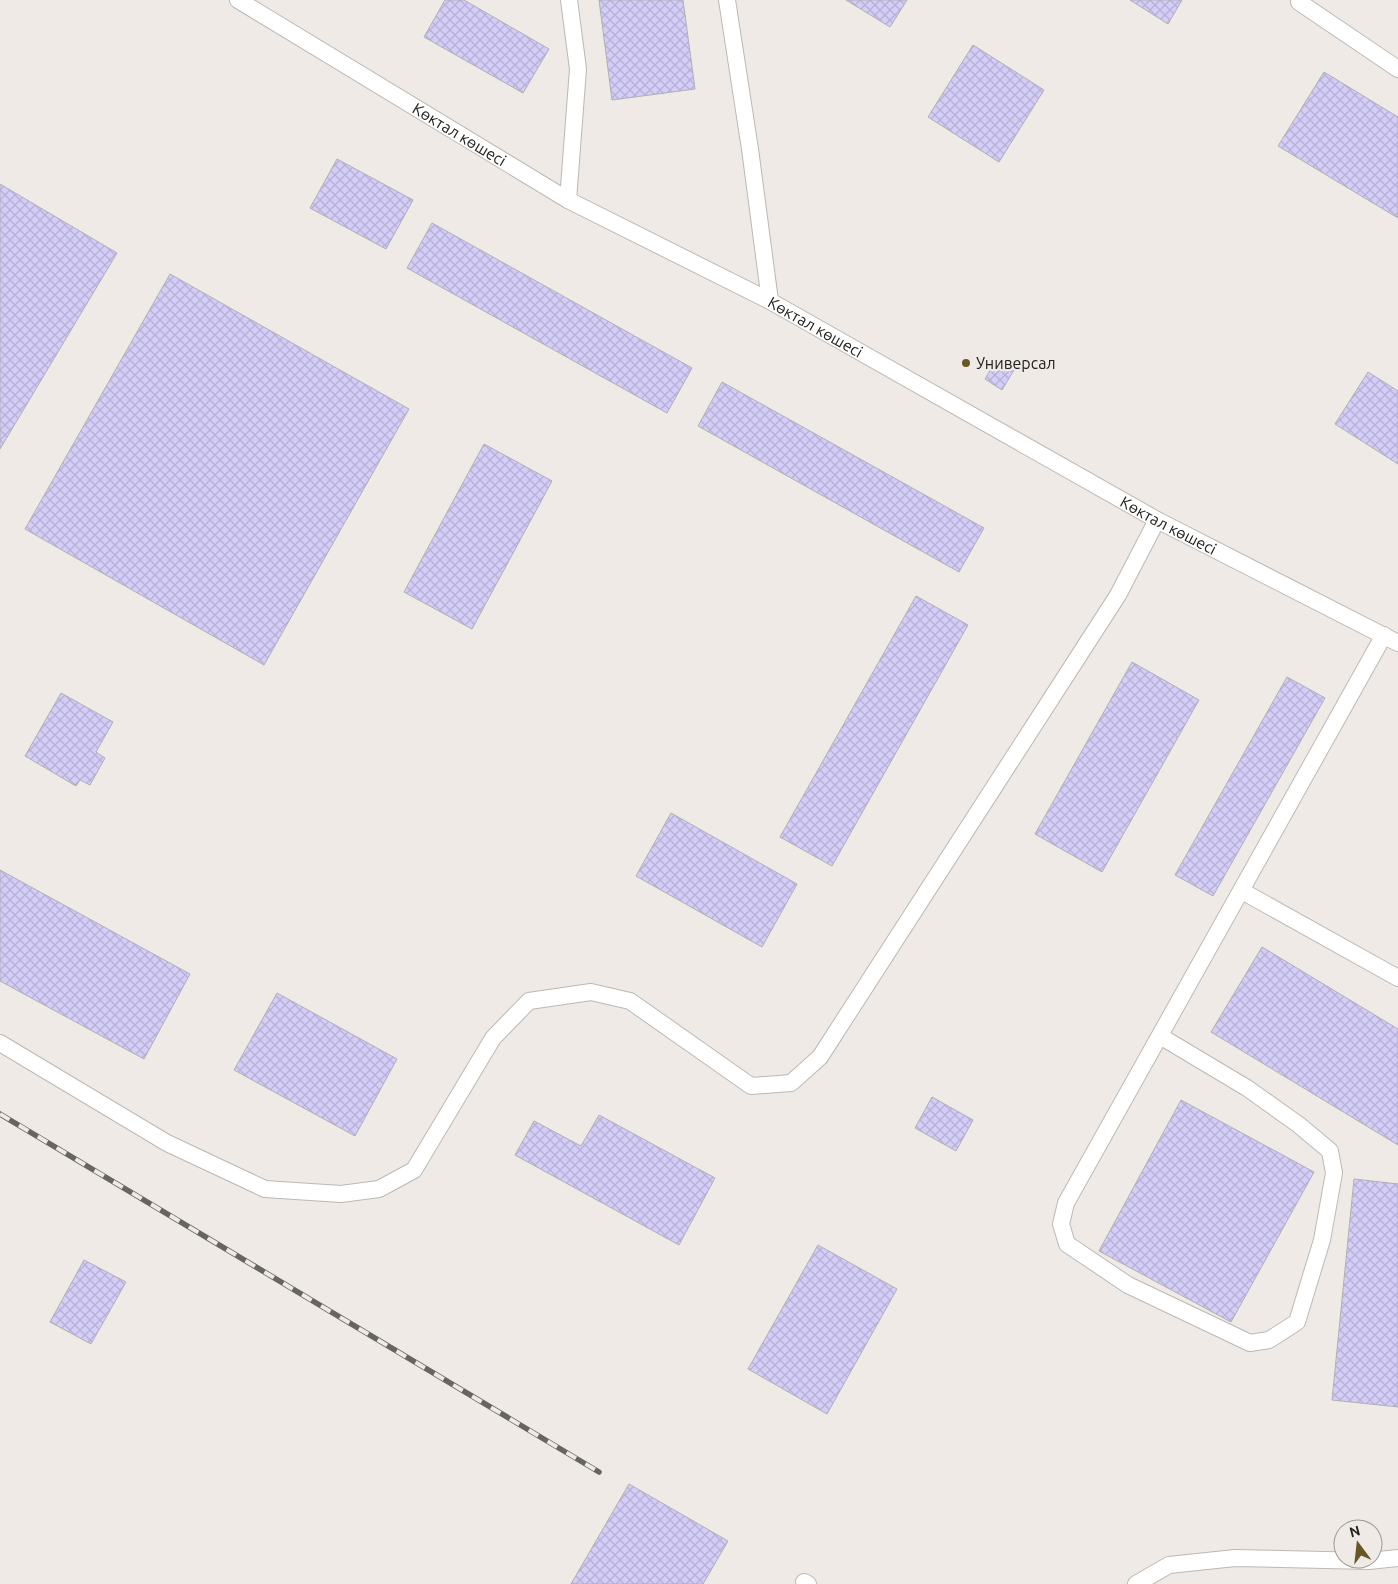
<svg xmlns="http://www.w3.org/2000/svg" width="1398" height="1584" font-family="Ubuntu,sans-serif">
<defs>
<pattern id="building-cross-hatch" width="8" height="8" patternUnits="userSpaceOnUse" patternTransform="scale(1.25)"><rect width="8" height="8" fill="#d3cdf8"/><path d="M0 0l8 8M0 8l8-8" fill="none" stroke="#b5b0d4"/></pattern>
</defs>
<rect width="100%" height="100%" fill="#efeae5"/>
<path fill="url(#building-cross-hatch)" stroke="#b0afb5" d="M445,0H464L549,49L523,93L424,37Z
M599,0H683L695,89L612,100Z
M846,0H907L890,27Z
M1130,0H1182L1168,24Z
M973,45L1044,90L999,162L928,117Z
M1324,72L1398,117V218L1278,146Z
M337,159L413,200L386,249L310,208Z
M0,184L117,253L0,449Z
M432,223L692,368L667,413L407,268Z
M170,274L409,409L264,665L25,529Z
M997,359L1014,370L1002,390L985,379Z
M1368,372L1398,391V464L1335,424Z
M722,382L984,528L959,572L698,426Z
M484,444L552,481L472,629L404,592Z
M916,596L968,625L832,866L780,837Z
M1132,662L1199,700L1102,872L1035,834Z
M1287,677L1325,698L1213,896L1175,875Z
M61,693L113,722L96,752L105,758L90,785L80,780L76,786L25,756Z
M671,813L797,884L762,947L636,876Z
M0,870L190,974L144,1059L0,981Z
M1262,947L1398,1029V1145L1211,1032Z
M277,993L397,1059L355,1136L234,1070Z
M932,1097L973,1120L956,1151L915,1128Z
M1181,1100L1314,1172L1231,1322L1099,1251Z
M599,1115L715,1178L679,1245L515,1155L534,1121L581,1146Z
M1354,1179L1398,1184V1407L1332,1400Z
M818,1245L897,1289L827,1414L748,1369Z
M84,1260L126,1282L91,1344L50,1322Z
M629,1484L728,1541L703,1584H571Z"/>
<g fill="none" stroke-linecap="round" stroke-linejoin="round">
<defs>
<g id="service">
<path id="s1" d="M238,0L568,200L770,301L1157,520L1398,643"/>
<path d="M727,0L750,149L770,301"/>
<path d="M1300,0L1299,2L1398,69"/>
<path d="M568,200L578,69L569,0"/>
<path d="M1242,891L1398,978"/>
<path d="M1160,1036L1247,1088L1299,1125L1330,1151L1334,1173L1322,1240L1297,1322L1269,1340L1250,1343L1128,1285L1067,1244L1061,1224L1066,1203L1384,635"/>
<path d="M0,1043L167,1143L265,1189L341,1194L379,1189L414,1170L493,1038L529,1001L591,992L630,1001L751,1086L791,1083L820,1057L1118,595L1157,520"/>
<path d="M804,1582L808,1584"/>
<path d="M1136,1584L1169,1565L1235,1558L1369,1561L1398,1558"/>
</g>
</defs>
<use href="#service" stroke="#bdb8b3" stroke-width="18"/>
<use href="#service" stroke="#fff" stroke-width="16"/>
<defs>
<path id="rail" d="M0,1114L599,1472"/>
</defs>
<use href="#rail" stroke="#676562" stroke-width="5.5"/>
<use href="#rail" stroke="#efeae5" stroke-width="4" stroke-dasharray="11" stroke-linecap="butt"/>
</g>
<circle fill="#665825" stroke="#efeae5" stroke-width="2" cx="966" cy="363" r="5"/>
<g text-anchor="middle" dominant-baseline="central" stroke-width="4.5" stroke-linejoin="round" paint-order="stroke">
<g font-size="16" fill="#22211f" stroke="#efeae5">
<text stroke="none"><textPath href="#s1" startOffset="259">Көктал көшесі</textPath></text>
<text stroke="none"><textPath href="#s1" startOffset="664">Көктал көшесі</textPath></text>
<text stroke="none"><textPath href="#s1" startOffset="1069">Көктал көшесі</textPath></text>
</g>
<g font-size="16" fill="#22211f" stroke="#efeae5" text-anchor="start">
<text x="976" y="363">Универсал</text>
</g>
</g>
<g transform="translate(1358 1544) rotate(345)"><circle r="24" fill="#efeae5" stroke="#9d9a96"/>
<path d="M0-4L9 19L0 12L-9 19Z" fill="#665825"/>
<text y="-8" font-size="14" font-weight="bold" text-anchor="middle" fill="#22211f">N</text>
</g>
</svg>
